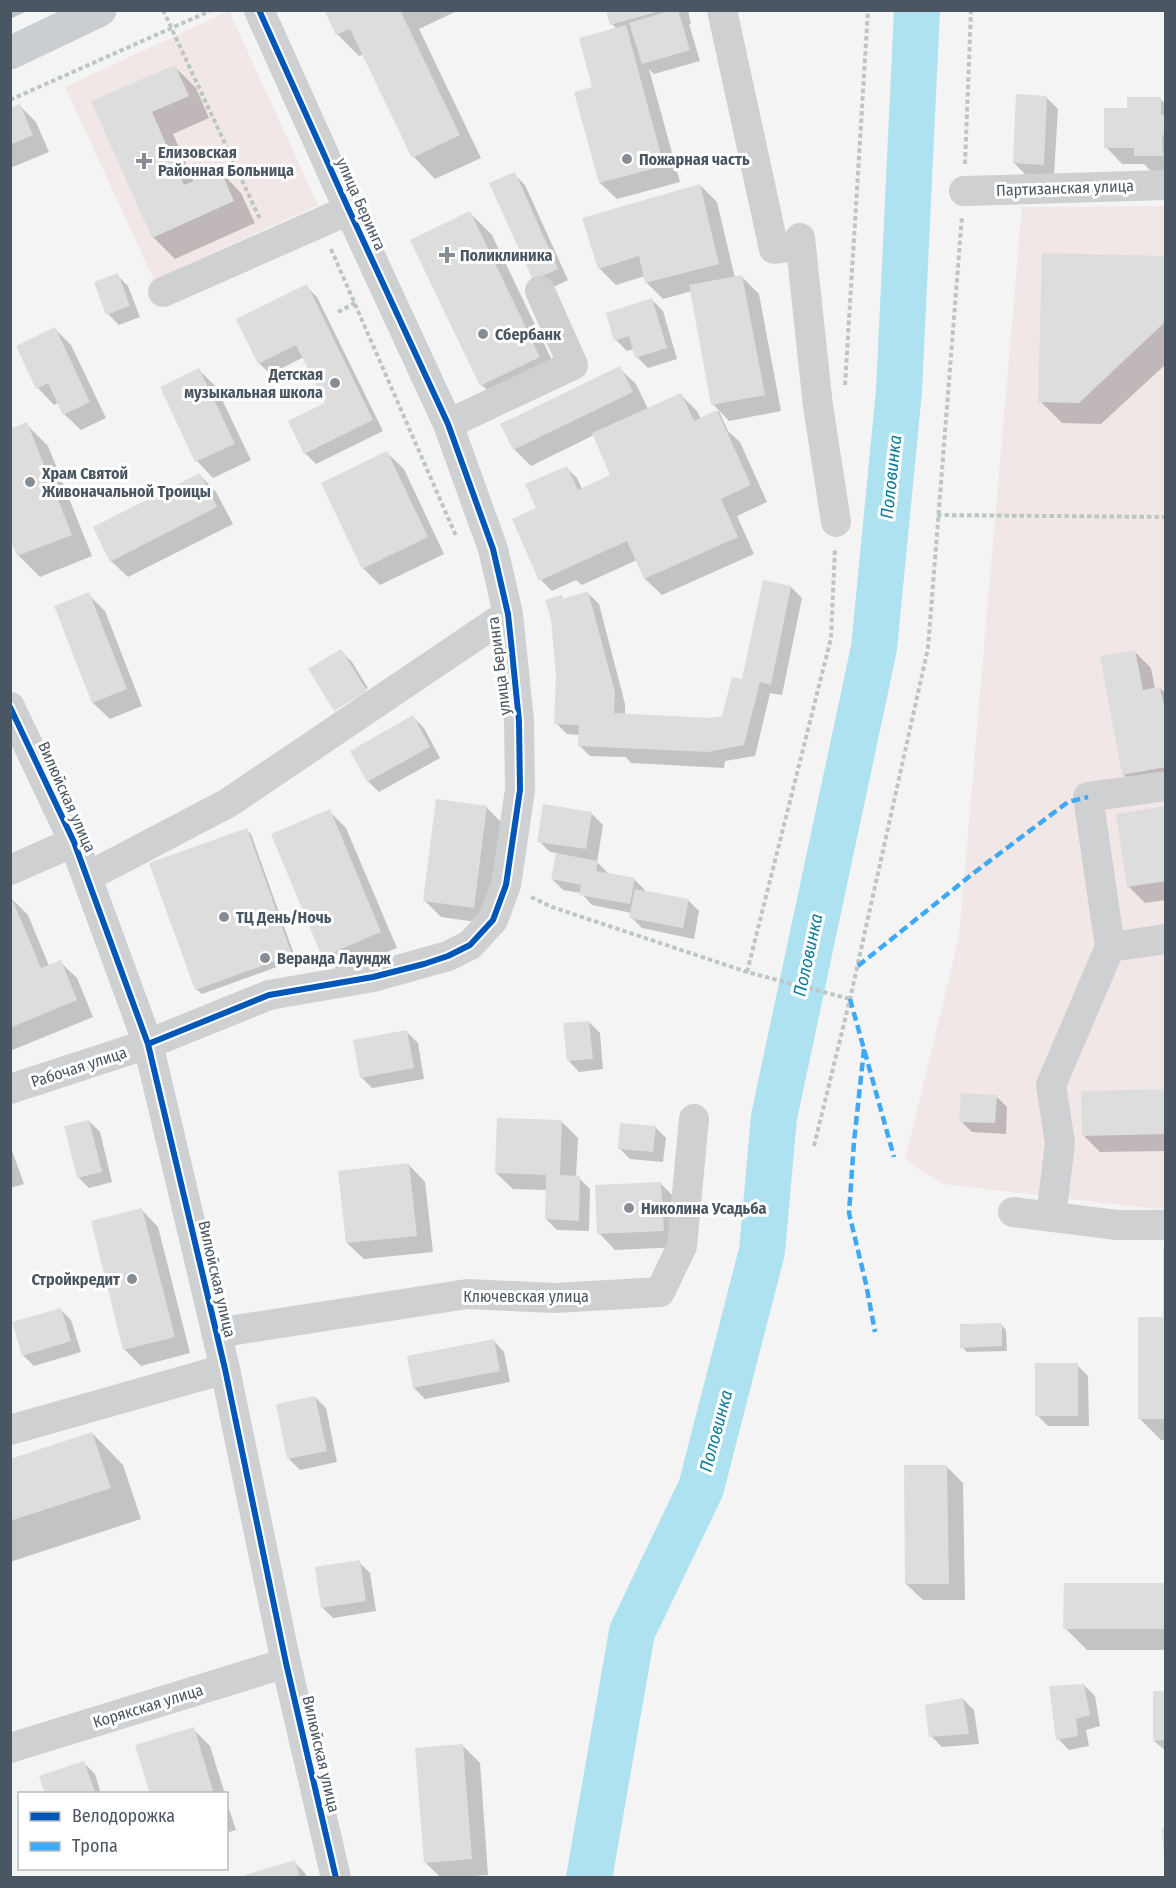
<svg xmlns="http://www.w3.org/2000/svg" width="1176" height="1888" font-family="'Fira Sans Condensed',sans-serif">
<rect width="100%" height="100%" fill="#f4f4f4"/>
<path fill="#f1e7e6" d="M229,11L318,205L154,280L65,87Z
M1165,206V1210L943,1184L905,1160L959,937L1022,207Z"/>
<path fill="#0003" d="M10,10H29L10,19Z
M326,10H459L419,29L481,158L435,179L414,157L364,54L359,56L337,34Z
M608,10H688L691,24H689L700,61L654,74L649,69L680,182L617,199L600,183L594,89L617,29L612,24Z
M174,66L196,88L209,118L173,134L194,182L220,171L241,193L255,223L175,259L153,237L93,102Z
M1047,98L1058,109L1054,175L1025,174L1014,163Z
M1160,99L1166,104V172H1152L1144,164H1122L1106,147L1129,110Z
M20,106L36,122L49,152L10,168V110Z
M514,174L525,185L568,280L545,291Z
M700,185L717,202L735,278L742,277L759,294L781,411L729,421L713,404L692,291L663,299L646,282L645,276L616,285L599,268Z
M470,213L492,235L561,379L504,407L482,385Z
M1166,258V364L1101,424L1062,423L1040,401Z
M117,275L128,286L140,317L119,325L108,314Z
M306,286L317,297L383,431L316,464L305,453L327,403L304,357L270,374L259,363Z
M652,300L663,311L677,359L648,368L637,357L634,349L627,351L616,340Z
M55,329L71,345L106,418L81,430L64,414L59,402L54,405L38,388Z
M619,368L636,384L648,409L681,395L697,411L701,419L719,411L728,431L740,442L767,502L737,516L754,554L662,595L645,579L637,560L582,585L576,580L552,591L541,580L538,509L566,467L577,478L582,489L612,475L594,435L531,466L514,449Z
M199,370L216,387L251,460L213,478L197,461L162,387Z
M26,424L48,446L92,556L40,577L18,555Z
M387,453L404,469L444,554L380,585L363,568L323,483Z
M200,475L216,492L233,524L128,577L111,561Z
M791,587L802,598L782,695L770,693L755,756L725,761L724,768L631,763L626,757L590,756L579,745L580,735L567,734L556,723L561,597L564,600L588,593L599,604L625,704V715L709,719L724,717Z
M88,594L105,611L142,706L110,719L93,703Z
M341,651L352,662L368,688L336,708V711L310,669Z
M1134,651L1151,668L1155,689L1160,688L1166,694V786L1140,791L1123,774Z
M413,717L424,728L440,758L379,792L368,781Z
M486,807L503,824L490,924L441,917L424,900Z
M1166,808V900L1145,903L1128,886Z
M329,811L346,828L397,948L340,972L323,956Z
M592,814L603,825L597,862L608,873L634,879L645,890V892L688,900L699,911L694,939L642,928L631,917L632,913L592,905L581,893L563,890L552,879L557,853L550,852L539,841Z
M246,829L251,834L296,960L202,994L196,989Z
M11,898L28,915L49,966L60,962L77,978L93,1017L10,1051Z
M589,1022L600,1033L603,1069L579,1072L568,1060Z
M407,1032L418,1043L424,1079L372,1088L361,1077Z
M1166,1091V1151L1100,1152L1083,1135Z
M996,1096L1007,1107L1006,1134L972,1132L961,1121Z
M89,1121L100,1132L112,1182L89,1188L78,1177Z
M561,1121L578,1138L576,1177L579,1178L590,1189L589,1231L557,1230L546,1219L547,1190L513,1189L496,1173Z
M655,1127L666,1138L663,1162L630,1159L619,1148Z
M10,1145L24,1184L10,1188Z
M409,1165L425,1182L433,1252L364,1259L347,1243Z
M661,1184L677,1200L680,1247L615,1250L599,1233Z
M142,1210L158,1227L190,1353L141,1366L124,1349Z
M60,1309L71,1320L81,1352L34,1366L23,1355Z
M1166,1319V1650H1087L1065,1628L1165,1585V1440H1161L1139,1418Z
M1001,1324L1006,1330L1007,1351L967,1352L962,1347Z
M493,1340L504,1352L510,1382L425,1399L414,1388Z
M1077,1365L1088,1376L1089,1426H1048L1037,1415Z
M315,1397L326,1408L337,1462L300,1470L289,1459Z
M92,1433L123,1465L141,1519L10,1562V1460Z
M946,1466L963,1483L965,1600H923L906,1584Z
M359,1562L370,1573L376,1611L333,1618L322,1607Z
M1084,1685L1095,1696L1100,1726L1086,1730L1089,1746L1069,1750L1058,1739Z
M1166,1693V1751L1154,1741Z
M963,1699L974,1710L979,1744L942,1747L931,1736Z
M193,1729L210,1746L225,1794H152Z
M463,1746L480,1763L488,1875L441,1878L425,1862Z
M84,1763L95,1774L101,1794H47Z
M226,1800L236,1830L226,1833Z
M294,1862L305,1873L307,1878H248Z"/>
<g fill="none" stroke-linecap="round" stroke-linejoin="round">
<path stroke="#aee2f0" stroke-width="46" d="M589,1878L632,1632L701,1488L762,1251L774,1117L874,648L899,391L917,10"/>
</g>
<path fill="#ddddde" d="M324,10H400L460,135L412,158L350,29L336,35Z
M606,10H660V11L610,25Z
M672,10H678L690,50L642,64L629,23Z
M626,25L664,166L599,183L574,92L592,87L579,38Z
M175,65L189,96L152,112L184,185L220,169L234,201L152,238L91,101Z
M1016,94L1047,96L1044,165L1013,163Z
M1127,97H1161V115H1166V135H1162L1163,156H1134V148H1104V108H1127Z
M20,104L33,135L10,145V108Z
M515,172L558,269L533,280L489,183Z
M700,184L719,264L645,283L639,256L598,269L582,218Z
M470,211L540,357L480,386L410,240Z
M1042,253L1166,256V321L1079,403L1038,402Z
M118,273L130,306L106,315L94,282Z
M742,275L765,395L711,405L689,285Z
M307,284L373,420L304,454L288,421L325,403L296,345L258,364L236,319Z
M652,298L667,348L635,358L629,336L614,341L606,313Z
M55,327L90,402L63,415L48,383L36,389L16,346Z
M620,366L633,392L513,450L500,424Z
M199,368L235,444L195,462L160,387Z
M681,393L694,421L717,410L751,485L721,499L738,537L644,579L627,541L539,581L512,519L536,508L525,484L567,466L578,490L610,475L592,433Z
M27,422L72,535L17,556L10,539V429Z
M387,451L428,537L362,569L321,483Z
M200,473L217,507L110,562L93,527Z
M763,580L791,586L771,685L760,682L744,745L708,752L578,746L579,725L554,724L556,676L551,619L545,600L562,595L563,599L588,591L615,692L614,713L710,718L722,716L732,677L742,679Z
M89,592L127,689L92,703L54,606Z
M341,649L367,691L334,711L308,669Z
M1135,650L1143,690L1160,687L1166,715V767L1122,775L1100,656Z
M413,715L430,747L367,782L350,751Z
M436,799L487,806L474,908L423,901Z
M543,804L592,812L586,849L537,842Z
M1166,806V881L1127,887L1116,814Z
M330,809L381,932L322,957L271,834Z
M247,828L292,955L195,990L149,863Z
M556,853L598,861L596,871L635,878L630,904L579,895L581,885L551,879Z
M635,889L689,899L683,928L629,918Z
M10,894L41,968L61,960L77,1000L10,1028Z
M589,1021L593,1059L567,1061L563,1023Z
M407,1030L414,1068L360,1078L353,1040Z
M1166,1089V1134L1082,1136L1081,1091Z
M961,1093L997,1095L995,1123L959,1122Z
M497,1118L562,1120L560,1175L580,1176L579,1221L545,1219L546,1175L495,1173Z
M89,1120L102,1172L77,1178L64,1126Z
M620,1123L656,1126L653,1152L618,1149Z
M409,1163L417,1236L346,1243L338,1171Z
M661,1182L664,1231L597,1234L595,1185Z
M142,1208L175,1337L123,1350L91,1221Z
M1163,1249H1166V1419H1138V1317H1163Z
M61,1308L71,1341L22,1356L12,1322Z
M1002,1323V1346L960,1348V1324Z
M494,1339L500,1371L413,1388L407,1356Z
M1035,1363H1078V1416H1035Z
M315,1396L327,1451L287,1459L276,1404Z
M92,1432L111,1488L10,1521V1459Z
M904,1465H947L949,1584H905Z
M360,1560L366,1601L321,1608L315,1567Z
M1064,1583H1166V1629H1063Z
M1084,1684L1090,1715L1076,1719L1078,1736L1056,1740L1049,1686Z
M1153,1691H1166V1740L1153,1741Z
M963,1698L969,1734L929,1737L925,1705Z
M194,1727L214,1794H150L135,1745Z
M463,1744L472,1859L424,1863L415,1748Z
M84,1761L95,1792L45,1794L39,1776Z
M1162,1828H1166V1861H1164Z
M295,1860L300,1878H246L245,1875Z"/>
<g fill="none" stroke-linecap="round" stroke-linejoin="round">
<path stroke="#bcc7c4" stroke-width="4" stroke-dasharray="4.5 3" stroke-linecap="butt" d="M163,10L260,219
M10,100L212,10
M965,164L971,10
M331,249L456,536
M338,312L355,303
M845,385L868,10
M937,515L1166,517
M531,897L552,907L747,972L850,999
M747,972L831,638L835,548
M814,1146L850,999L928,648L962,216"/>
<path stroke="#ced0d2" stroke-width="30" d="M722,10L774,249L797,246L800,238L818,406L836,522
M964,191L1166,185
M163,292L349,210
M448,424L573,365L540,291
M10,707L74,842L148,1044L225,1369L286,1663L336,1878
M10,870L74,842
M87,877L228,803L508,614
M1110,947L1166,939
M10,1089L148,1044L269,995L373,977L448,956L470,945L493,920L506,885L520,790L519,721L508,614L493,549L448,424L349,210L259,10
M1013,1212L1117,1225H1166
M1051,1217L1060,1143L1051,1085L1110,947L1088,797L1166,786
M216,1333L467,1294L555,1298L660,1292L682,1246L694,1119
M10,1430L225,1369
M10,1748L286,1663"/>
<path stroke="#caced1" stroke-width="33" d="M10,53L100,10"/>
<path stroke="#3fa9f5" stroke-width="4.5" stroke-dasharray="9 4.5" stroke-linecap="butt" d="M858,966L975,872L1068,802L1088,797
M850,999L894,1157
M864,1049L854,1142L849,1213L866,1284L875,1332"/>
<defs>
<path id="cycleway" d="M10,707L74,842L148,1044L225,1369L286,1663L336,1878
M148,1044L269,995L373,977L424,964L448,956L470,945L493,920L506,885L520,790L519,721L511,642L508,614L493,549L448,424L349,210L259,10"/>
</defs>
<use href="#cycleway" stroke="#fff" stroke-width="10"/>
<use href="#cycleway" stroke="#0057b8" stroke-width="6"/>
</g>
<g fill="#868d94" stroke="#fff" stroke-width="2">
<circle cx="627" cy="159" r="6"/>
<path d="M141 152h6v6h6v6h-6v6h-6v-6h-6v-6h6z"/>
<path d="M444 246h6v6h6v6h-6v6h-6v-6h-6v-6h6z"/>
<circle cx="483" cy="334" r="6"/>
<circle cx="335" cy="383" r="6"/>
<circle cx="30" cy="482" r="6"/>
<circle cx="224" cy="917" r="6"/>
<circle cx="265" cy="958" r="6"/>
<circle cx="629" cy="1208" r="6"/>
<circle cx="132" cy="1279" r="6"/>
</g>
<g text-anchor="middle" dominant-baseline="central" stroke-width="6" stroke-linejoin="round" paint-order="stroke">
<g font-size="16" font-weight="bold" fill="#4a5661" stroke="#fff" text-anchor="start">
<text x="158" y="152">Елизовская<tspan x="158" dy="18">Районная Больница</tspan></text>
<text x="639" y="159">Пожарная часть</text>
<text x="460" y="255">Поликлиника</text>
<text x="495" y="334">Сбербанк</text>
<text x="323" y="374" text-anchor="end">Детская<tspan x="323" dy="18">музыкальная школа</tspan></text>
<text x="42" y="473">Храм Святой<tspan x="42" dy="18">Живоначальной Троицы</tspan></text>
<text x="236" y="917">ТЦ День/Ночь</text>
<text x="277" y="958">Веранда Лаундж</text>
<text x="641" y="1208">Николина Усадьба</text>
<text x="120" y="1279" text-anchor="end">Стройкредит</text>
</g>
<g font-size="16" fill="#4a5661" stroke="#fff">
<text transform="translate(1065 188) rotate(-2)">Партизанская улица</text>
<text transform="translate(361 204) rotate(66)">улица Беринга</text>
<text transform="translate(499 666) rotate(-97)">улица Беринга</text>
<text transform="translate(67 797) rotate(66)">Вилюйская улица</text>
<text transform="translate(79 1067) rotate(-18)">Рабочая улица</text>
<text transform="translate(217 1279) rotate(77)">Вилюйская улица</text>
<text x="526" y="1296">Ключевская улица</text>
<text transform="translate(148 1706) rotate(-17)">Корякская улица</text>
<text transform="translate(321 1754) rotate(77)">Вилюйская улица</text>
</g>
<g font-size="18" font-style="italic" fill="#0c7c9b" stroke="#fff">
<text transform="translate(891 477) rotate(-84)">Половинка</text>
<text transform="translate(808 955) rotate(-78)">Половинка</text>
<text transform="translate(716 1431) rotate(-75)">Половинка</text>
</g>
</g>
<rect width="1176" height="1888" fill="none" stroke="#4a5661" stroke-width="24"/>
<rect x="18" y="1792" width="210" height="78" fill="#ffffff" stroke="#b7bbc0" stroke-width="1.5"/>
<rect x="30" y="1812" width="30" height="9" fill="#0057b8" stroke="#b7bbc0" stroke-width="1.5"/>
<text x="72" y="1822" font-size="18" fill="#4a5661">Велодорожка</text>
<rect x="30" y="1842" width="30" height="9" fill="#3fa9f5" stroke="#b7bbc0" stroke-width="1.5"/>
<text x="72" y="1852" font-size="18" fill="#4a5661">Тропа</text>
</svg>
